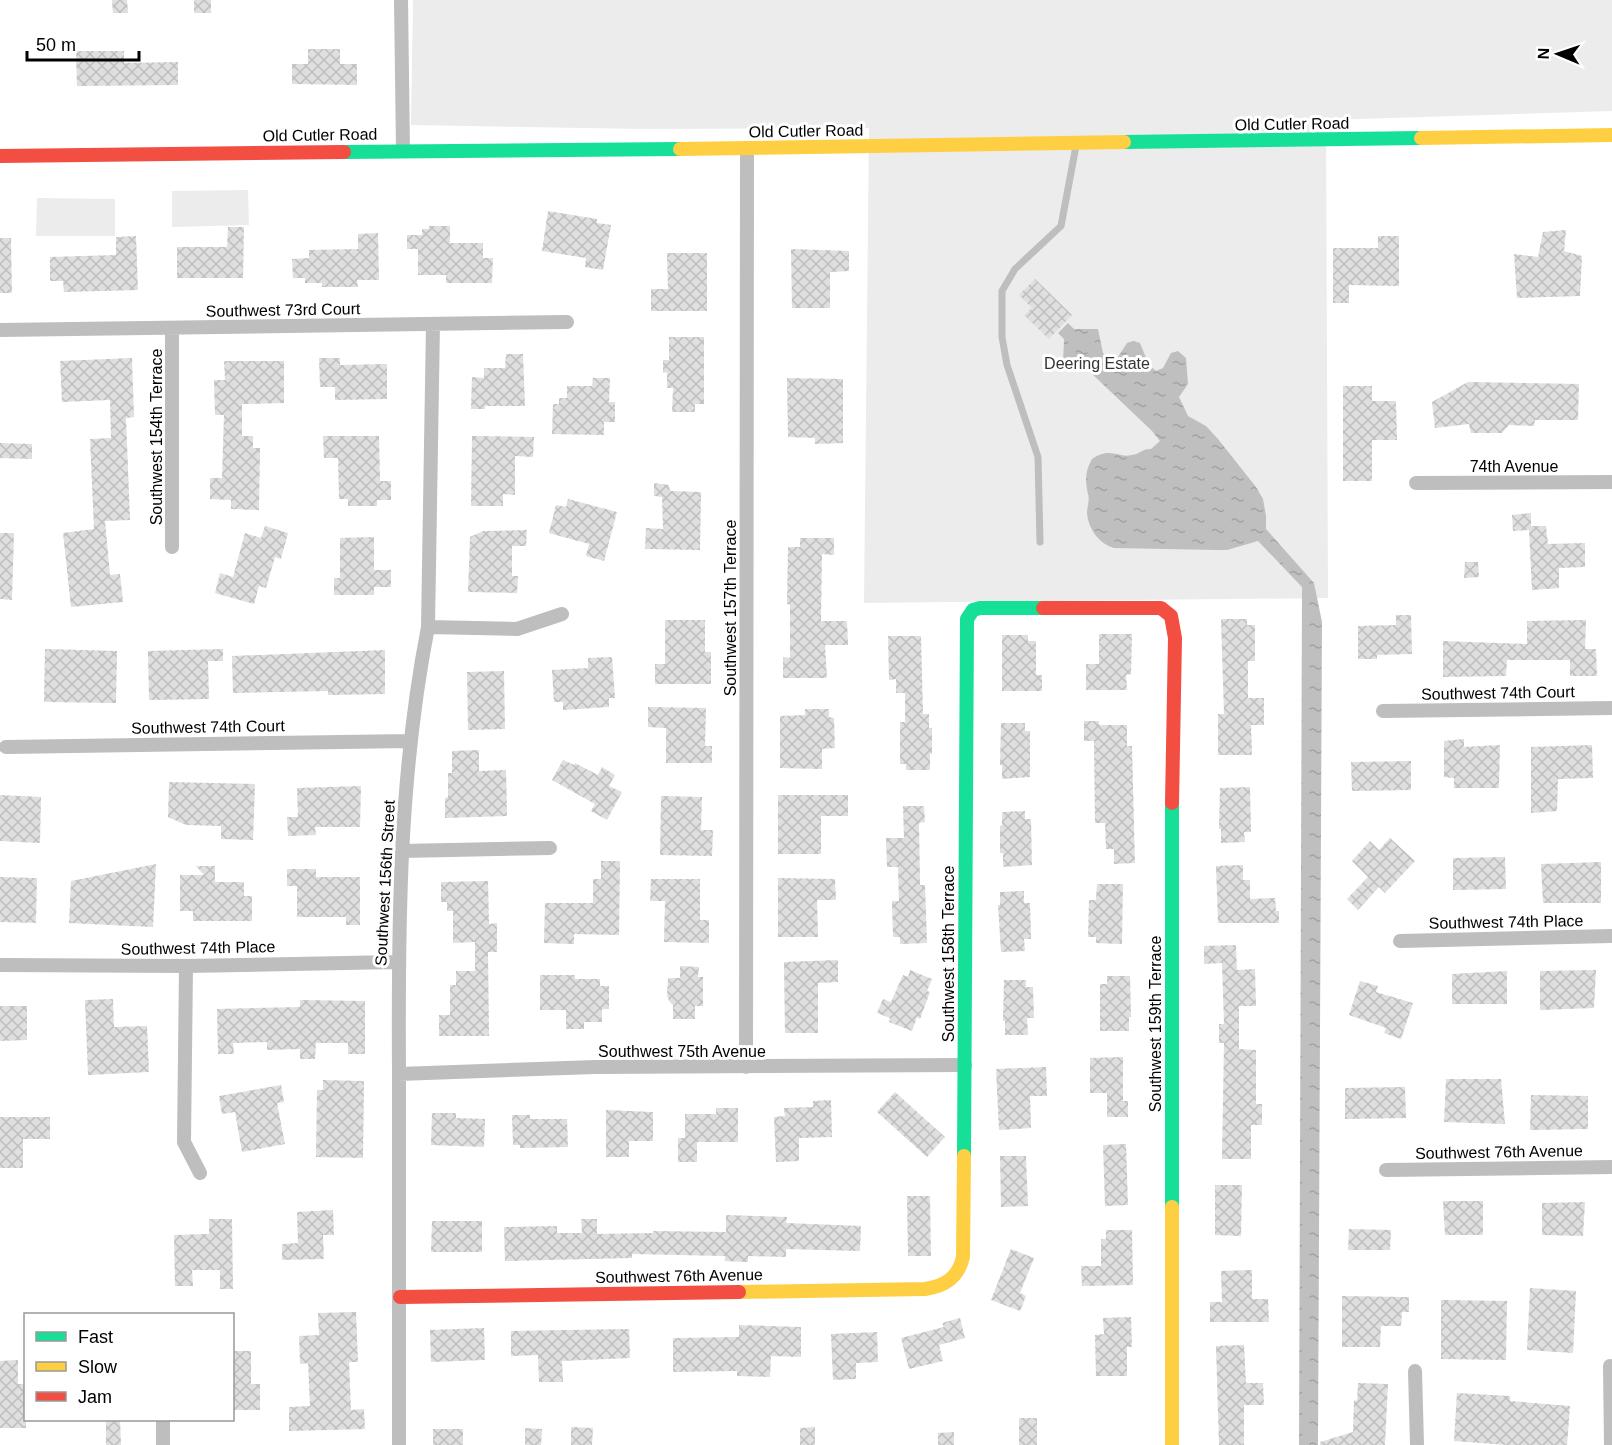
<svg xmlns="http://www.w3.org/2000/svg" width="1612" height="1445" font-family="Helvetica,sans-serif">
<defs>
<pattern id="water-ripples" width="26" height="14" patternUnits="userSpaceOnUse" patternTransform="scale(1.5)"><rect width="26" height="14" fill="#bfbfbf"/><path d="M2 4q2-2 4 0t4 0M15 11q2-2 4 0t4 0" fill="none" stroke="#a2a2a2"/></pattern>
<pattern id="building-cross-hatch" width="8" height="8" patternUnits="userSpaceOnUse" patternTransform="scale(1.5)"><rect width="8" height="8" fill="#dfdfdf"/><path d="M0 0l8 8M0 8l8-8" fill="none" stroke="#bebebe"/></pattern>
</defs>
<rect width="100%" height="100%" fill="#fff"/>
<path fill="#ececec" d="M413,0H1612V111L1326,120L1328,598L864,603L869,128L647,129L411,125Z
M248,190L249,225L172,227V191Z
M37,198L115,199V236H36Z"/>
<path fill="url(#water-ripples)" d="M1068,323L1074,329H1098L1103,353L1110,358L1118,357L1127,343L1133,341L1140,343L1149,365L1156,371L1163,368L1171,353L1178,351L1186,358L1188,384L1179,397L1188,416L1206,426L1218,439L1256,487L1263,499L1266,516V529L1314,583L1322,622L1318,1445H1299L1302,587L1258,541L1227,550H1217L1114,548C1099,544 1088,528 1087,513C1087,507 1090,500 1088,494C1085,481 1085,471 1092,459C1112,446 1118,459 1132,455C1140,454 1143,448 1151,449L1160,441L1152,431L1090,372L1079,366L1063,363L1064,339L1058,333Z"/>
<path fill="url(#building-cross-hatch)" d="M112,0H127L128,13H113Z
M194,0H211V13H194Z
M308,49H340V64H357V85L292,84V64H308Z
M76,51H124V63L178,62V85L77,86Z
M548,211L597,219V223L611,225L603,270L585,267L586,258L542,251Z
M429,226H450V243H483V258H493L492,283H446V275H418V249H407V235H422V229H429Z
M228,227H244L243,278H177V247H227Z
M1566,230L1564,251L1582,256L1580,296L1517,298L1514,254L1538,257L1543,232Z
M378,233L379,280H357L358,287H322V283H305V278H293L292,259L309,258V250L358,249V234Z
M136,236L138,290L64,292L63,281H50V257L116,255V237Z
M1378,236H1399V286L1349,285V303H1333V248H1378Z
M0,238H11L12,293H0Z
M791,249L849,251V271L830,272V308H792Z
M667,253H707V311H651V289H668Z
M1035,279L1072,315L1049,339L1024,315L1032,308L1019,295Z
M669,337H704V404H695V412H672L673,388H667V372L663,373V360H669Z
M506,354H523L525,406H485V409H471L472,377L484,378V368H505Z
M132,358L134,417L126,418L130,520L105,521L110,575L120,574L123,602L71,607L63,533L94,529L90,439L111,438L110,400L62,402L60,361Z
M319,358H340V365L387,364V399L335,400V387H320Z
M224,361H284V403L242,404V436H253V448H260L259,510L231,509V500L210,499V478H222L224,415H215L214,380H225Z
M593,378H610L609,402H615V422H604V435L552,434L553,404H559V398H567V386H592Z
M787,378L843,379V443L815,444V438L788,437Z
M1468,382L1579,384L1578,420H1535L1534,426L1509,425L1502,433H1471L1469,424L1435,428L1432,402Z
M1343,386H1372V401H1396L1397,440H1372V481H1343Z
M323,436H379L380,481H391V500H377V506H348V499H339L338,458H324Z
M472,436L534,437L533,457L515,456V495L503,494V506H471Z
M0,443L32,444V459L0,458Z
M654,483L669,485L670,491L701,492L700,550L645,549L646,528L663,529L662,497L654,496Z
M568,499L617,512L604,561L586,556L589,544L549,533L556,505L566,507Z
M1531,513V526H1546L1548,544L1585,543V567L1559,568V588L1532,590L1529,530L1513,531L1512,515Z
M265,526L288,533L281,559L275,557L266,588L259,586L254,604L215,593L220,573L233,577L245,533L261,538Z
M527,530L526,546H512V576H518L517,593L468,592L470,537L483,531Z
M0,533H14L12,600L0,599Z
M374,537V570H391V587H374V595H334V578H340V538Z
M800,538H834V555L822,554L821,621H847L848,645H825L827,678H783V657L790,658V605L787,604L788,547H800Z
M1465,562H1478L1479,577L1464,578Z
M1396,615H1411L1412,654L1377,655V659H1358V626L1396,625Z
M1221,619H1247V625H1255V661H1248V698H1264V725H1251L1252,755H1218V714H1224Z
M665,620H705V652H711V684H655V664H665Z
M1586,620L1585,649H1596L1597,676H1570V660H1507L1506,676L1443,677V641L1527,644V621Z
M1099,634H1132L1131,674L1126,675L1127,690H1086V664H1099Z
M1002,635H1028V641H1036V675H1042V691H1002Z
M888,636H921L923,714H929V728H932V754H930V770H906V764H900V722H905V693H896V679L889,680Z
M45,649L117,651L116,703L44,702Z
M223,649V661H208L209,699L149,700L148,651Z
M385,650V694L328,695V691L233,693L232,656Z
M612,657L615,698H609V707L563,710V702H554L552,670L588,668V658Z
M504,671L505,729L468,730L467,672Z
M648,707L706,708L705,746H712V763H666V728L648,727Z
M805,709H829V717L834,718L835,748L822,749V769L780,768V716L805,715Z
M1084,721H1099V725H1127V746H1132L1135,863L1114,864V849H1106L1105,823H1095L1094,741H1084Z
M1001,723H1025V731H1030V777L1002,779V765H1000Z
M1464,739V747L1500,745L1499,788H1454V778L1444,777V741Z
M1592,745L1593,778L1558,779L1557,811L1531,813V747Z
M479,750V771L506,770L507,816L445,818V798L448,797V773H452V751Z
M563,760L574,765L575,763L598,775L602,767L615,775L609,786L622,792L607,820L591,811L595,804L552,780Z
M1411,761V790L1352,791L1351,762Z
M169,782L255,784L253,840L221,839V826L186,825L168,817Z
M361,786L360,827H315L316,835L288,836L287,817H298L297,788Z
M1250,787L1251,832H1244L1245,842L1221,843V829H1219L1220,788Z
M0,795L41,797L40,843L0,841Z
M778,795H848V816H821V854H778Z
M661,796L702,797L701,830H713L712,856L660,855Z
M903,806H924L925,822L919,823L920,885H925L927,943L900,944V937H893L892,901H899L898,867H887L886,838H904Z
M1025,811V819H1031L1032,865L1003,867V853H1000V826L1002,825V812Z
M1390,838L1415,861L1385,893L1379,887L1358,910L1347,899L1368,877L1352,861L1370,841L1379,850Z
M1505,857L1506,889L1453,890V858Z
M601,861H620L619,935L574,934V944L544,943L545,903H593V879H601Z
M1601,862V903H1543L1541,864Z
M156,864L153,927L69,923L71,881Z
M1243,865V880H1250V899L1275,898L1276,911H1279V923H1218L1216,866Z
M196,866H215V882H244V896H252V921H193V911H180V875H204Z
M287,869H316V877H360V925H346V917H297V886H287Z
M0,877L37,878L36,923L0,922Z
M778,878L835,879L836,900H817L818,937H778Z
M651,879H700V920H709V943L664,942L665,901H650Z
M488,881L489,924L497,923V952H488L489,1036H439V1015H450V985H456V971H475V942L453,943V911H447V902H441V882Z
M1097,884H1123L1122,944L1096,943V937H1088L1089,900H1096Z
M1024,891V903H1030L1031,939H1024L1025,951L1001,952L998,905H1000V892Z
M1236,945L1237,970L1255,969L1256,1006H1239V1049L1256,1050V1104H1262V1125H1251V1159H1222L1224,1043H1219V1024H1224L1222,963L1204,964V946Z
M838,960V982L818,983V1033H785L784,962Z
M680,966L699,967L698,977H703V1006H695V1019H673V1005L669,1001L667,995L668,978H680Z
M910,970L932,979L927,991L930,992L920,1019L917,1017L912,1031L889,1022L890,1018L877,1013L883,999L891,1002L903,975L908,977Z
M1596,970L1594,1008L1540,1010V971Z
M1507,971V1004H1452V974Z
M540,975H575V979H600V986H609V1009H602V1022H584V1029H566V1010H540Z
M1107,976H1130L1131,1017H1129V1031H1100V984H1107Z
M1004,980H1026V987H1033L1034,1018H1027L1028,1035H1005V1021H1003Z
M1360,981L1378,986L1376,992L1413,1003L1401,1039L1384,1033L1386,1028L1349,1015Z
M113,999L114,1027L147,1026L149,1072L88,1075L85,1000Z
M300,1000L365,1001V1054H348V1043H316L315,1059H300V1049L267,1050V1042L233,1043L234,1054H218L217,1009L300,1007Z
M0,1006H27V1040L0,1041Z
M1123,1057V1101H1128V1117H1107V1093H1090V1058Z
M1046,1067L1047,1096H1030L1031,1128L999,1130L996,1069Z
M1446,1079H1501L1505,1124L1444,1122Z
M323,1080L364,1081L363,1158L316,1157L317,1090H323Z
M281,1085L284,1102L277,1103L285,1144L242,1152L235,1112L222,1114L219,1096Z
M1405,1087L1406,1118L1345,1119V1088Z
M895,1092L945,1137L927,1157L877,1112Z
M1531,1095L1588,1096V1129L1530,1130Z
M831,1100L832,1137L799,1138V1161L776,1162L774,1117L785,1116L784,1108L813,1107V1101Z
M716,1108H738V1142H697V1162H678V1138H685V1114H716Z
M606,1110L653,1112V1141H629V1157H606Z
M432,1113H456V1118L485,1119L484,1147L431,1145Z
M512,1115H530V1119H567L568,1147L520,1148V1145H513Z
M0,1117H50V1139H23V1168H0Z
M1126,1144L1128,1205L1105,1206L1103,1145Z
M1000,1156H1026L1028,1206L1001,1207Z
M1215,1185H1242L1241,1236L1215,1235Z
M907,1196H930L931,1256H908Z
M1443,1201H1483V1235H1445Z
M1585,1202L1583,1236L1542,1235V1203Z
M333,1210L334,1235H323L324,1259L282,1260V1244L298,1243L297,1212Z
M726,1215L787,1217L786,1223L861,1226L860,1251L786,1249V1257L748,1256V1262L725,1261V1256L632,1254V1258L505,1261L504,1227L557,1226V1233H582L581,1219H597V1234L653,1233V1231L726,1232Z
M209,1219H232L233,1289H220V1270H192L193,1286H175L174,1235L209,1234Z
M432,1221H482V1252H431Z
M1349,1229L1391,1230L1390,1250H1348Z
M1106,1230H1132L1133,1285L1082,1286L1081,1266H1101V1239H1106Z
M1011,1249L1034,1258L1020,1293L1026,1296L1020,1311L991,1300Z
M1252,1270V1299H1268L1269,1322H1210V1302H1222L1221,1271Z
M1530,1288L1576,1291L1573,1353L1527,1350Z
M1342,1296L1409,1297V1312H1402L1401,1326H1381L1380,1347H1342Z
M1441,1300L1507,1301L1506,1360L1441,1359Z
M356,1312L358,1362H349L351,1410L364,1409L365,1429L289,1431V1407L310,1406L308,1363L300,1364L299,1336L319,1335L318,1313Z
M1131,1317L1132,1347H1127V1376H1096L1095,1335L1104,1334L1103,1318Z
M960,1318L965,1338L939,1345L943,1361L909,1369L901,1338L944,1327L942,1323Z
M739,1325L801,1327V1357L771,1356L770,1377L737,1376V1371L673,1372V1338L739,1337Z
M484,1328L485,1360L431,1362L430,1330Z
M629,1329L630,1358L562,1361L563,1382H539L538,1355L511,1356V1331Z
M877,1332L878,1362L856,1363V1379L833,1380L831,1334Z
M1244,1345L1246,1383H1263L1264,1405H1244V1445H1219L1216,1346Z
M232,1351H251V1384H260V1410H232Z
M18,1360V1384H26V1428H0V1361Z
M1358,1383L1388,1384L1385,1445H1320V1442L1353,1432L1354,1400L1357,1401Z
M1457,1393L1510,1396V1401L1570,1406L1567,1445H1507L1454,1441Z
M1019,1418H1037V1445H1019Z
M106,1419H120L121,1445H106Z
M571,1427L593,1428L592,1445H571Z
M815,1427V1445H800V1428Z
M525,1428L542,1429L541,1445H525Z
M433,1429H463V1445H433Z
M954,1432V1445H938V1433Z"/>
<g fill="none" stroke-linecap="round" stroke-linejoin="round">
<path stroke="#bebebe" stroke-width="7" d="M1040,542L1038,457L1007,365L1002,337V291L1015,269L1061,226L1076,146"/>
<path stroke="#bebebe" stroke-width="14" d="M401,0L403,151
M172,328V547
M0,330L567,322
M1416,483L1612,482
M428,627L517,629L562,614
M1383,711L1612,708
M6,747L410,741
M402,851L550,848
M1400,941L1612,936
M0,965L186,966L397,962
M186,966L184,1142L200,1173
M746,1067L747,148
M399,1074L595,1067L965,1065
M1386,1170L1612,1167
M1610,1366L1611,1445
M1415,1371L1417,1445
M163,1445V1420
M399,1445C400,1321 399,1197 399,1074C398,924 399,775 428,627L433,324"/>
<path stroke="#16e098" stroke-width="14" d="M1124,142L1421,138
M344,152L680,149
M964,1156L967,619L973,610L980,608H1043
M1172,1207V803"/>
<path stroke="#ffcf43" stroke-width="14" d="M1421,138L1612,135
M680,149L1124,142
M1172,1207V1445
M739,1292L925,1289C945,1286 958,1278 963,1257L964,1156"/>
<path stroke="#f24e42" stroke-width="14" d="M0,156L344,152
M1043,608H1161L1171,616L1175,638L1172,803
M400,1297L739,1292"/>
</g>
<g text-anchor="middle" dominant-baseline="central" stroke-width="6" stroke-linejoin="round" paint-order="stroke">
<g font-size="16" fill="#000" stroke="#fff">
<text transform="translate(1292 124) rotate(-1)">Old Cutler Road</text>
<text transform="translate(806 131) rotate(-1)">Old Cutler Road</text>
<text transform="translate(320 135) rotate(-1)">Old Cutler Road</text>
<text transform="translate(283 310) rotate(-1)">Southwest 73rd Court</text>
<text transform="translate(156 437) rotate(-90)">Southwest 154th Terrace</text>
<text x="1514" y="466">74th Avenue</text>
<text transform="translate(730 608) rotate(-90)">Southwest 157th Terrace</text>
<text transform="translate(1498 693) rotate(-1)">Southwest 74th Court</text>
<text transform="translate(208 727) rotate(-1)">Southwest 74th Court</text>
<text transform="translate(385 883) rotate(-87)">Southwest 156th Street</text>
<text transform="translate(1506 922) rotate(-1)">Southwest 74th Place</text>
<text transform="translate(198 948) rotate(-1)">Southwest 74th Place</text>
<text transform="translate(948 954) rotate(-90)">Southwest 158th Terrace</text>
<text transform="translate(1155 1024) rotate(-90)">Southwest 159th Terrace</text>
<text x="682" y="1051">Southwest 75th Avenue</text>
<text transform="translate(1499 1152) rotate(-1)">Southwest 76th Avenue</text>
<text transform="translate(679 1276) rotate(-1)">Southwest 76th Avenue</text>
</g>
<g font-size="16" fill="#333" stroke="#fff">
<text x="1097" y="363">Deering Estate</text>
</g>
</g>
<rect x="24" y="1313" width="210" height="108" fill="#ffffff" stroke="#999999" stroke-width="1.5"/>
<rect x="36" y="1332" width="30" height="9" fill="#16e098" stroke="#999999" stroke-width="1.5"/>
<text x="78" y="1343" font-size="18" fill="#000000">Fast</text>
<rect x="36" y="1362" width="30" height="9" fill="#ffcf43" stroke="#999999" stroke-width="1.5"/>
<text x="78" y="1373" font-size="18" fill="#000000">Slow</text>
<rect x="36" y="1392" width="30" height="9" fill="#f24e42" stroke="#999999" stroke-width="1.5"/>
<text x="78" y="1403" font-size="18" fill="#000000">Jam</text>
<g transform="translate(1558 54) rotate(272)" stroke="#ffffff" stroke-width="4.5" paint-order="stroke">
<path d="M0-4.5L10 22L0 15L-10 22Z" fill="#000000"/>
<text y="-9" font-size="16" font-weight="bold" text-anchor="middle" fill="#000000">N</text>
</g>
<path d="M27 51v9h112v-9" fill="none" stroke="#000000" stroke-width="3"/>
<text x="36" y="51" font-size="18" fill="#000000" stroke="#ffffff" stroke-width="4.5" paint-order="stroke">50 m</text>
</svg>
